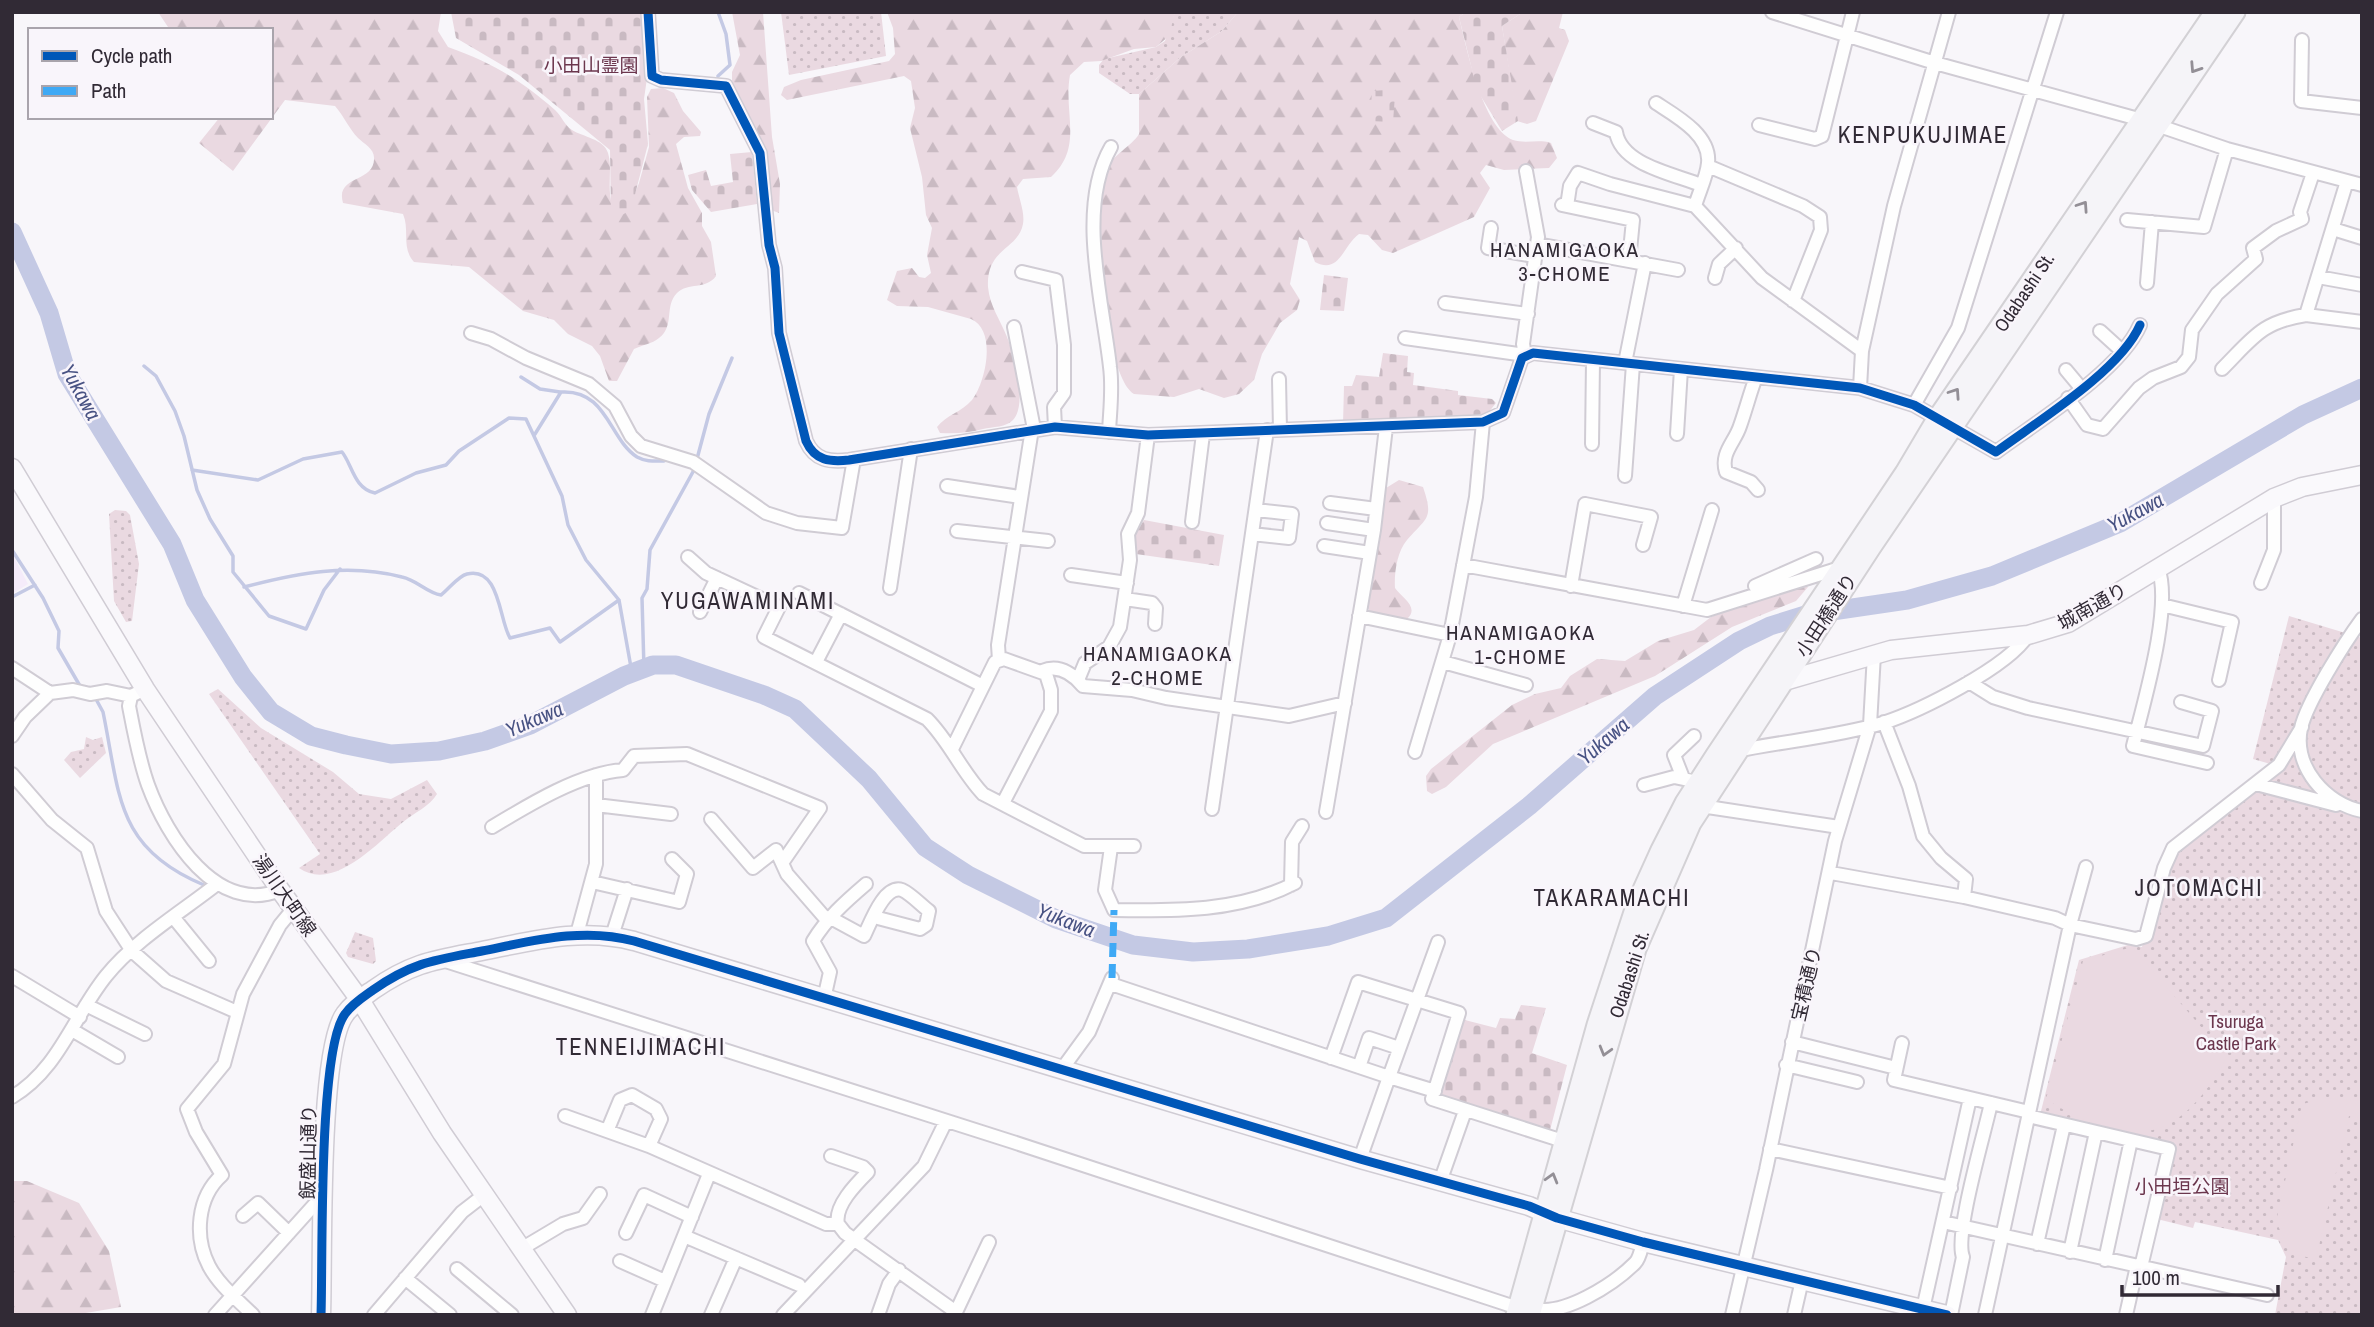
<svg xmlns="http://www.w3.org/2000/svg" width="2374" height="1327" font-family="'Archivo Narrow','Noto Sans JP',sans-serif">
<defs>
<pattern id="grass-dots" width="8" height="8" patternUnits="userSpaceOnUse" patternTransform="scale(1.75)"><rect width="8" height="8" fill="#ead9e1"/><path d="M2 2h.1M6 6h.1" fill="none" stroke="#c9bac2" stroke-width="1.8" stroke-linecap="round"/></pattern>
<pattern id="forest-firs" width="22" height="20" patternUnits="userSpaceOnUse" patternTransform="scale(1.75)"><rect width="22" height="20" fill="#ead9e1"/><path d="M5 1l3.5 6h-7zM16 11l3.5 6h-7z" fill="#c9bac2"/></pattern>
<pattern id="cemetery-stones" width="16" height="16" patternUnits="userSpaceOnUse" patternTransform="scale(1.75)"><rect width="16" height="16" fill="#ead9e1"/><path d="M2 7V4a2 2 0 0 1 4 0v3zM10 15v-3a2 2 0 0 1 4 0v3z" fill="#c9bac2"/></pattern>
</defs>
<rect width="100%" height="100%" fill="#f8f6fa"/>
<path fill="#f5ecfa" d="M12,553L28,584L12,594Z"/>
<path fill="url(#grass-dots)" d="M781,12H881L886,56L789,75Z
M1175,12H1238L1222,31L1181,57L1139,94H1130L1099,73V65L1104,59L1156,47L1165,41Z
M115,510L126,511L130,515L139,564L132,621L126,622L114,601L109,514Z
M2289,616L2362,638V1315H2275L2286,1257L2278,1240L2195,1222L2193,1228L2153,1218L2170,1147L2044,1118L2041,1111L2079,960L2128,945L2142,947L2165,856L2274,765L2253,759Z
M218,689L261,728L333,772L359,794L391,799L427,780L437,794C430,806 414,813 403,822C379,841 334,893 299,868L320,854L209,694Z
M86,737L93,740L102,737L106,753L80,778L64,760L71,752L84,749Z
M355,932L373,938L376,961L373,964L348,957L346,953Z"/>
<path fill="url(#forest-firs)" d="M158,12H441L438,31L448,47C491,62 521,80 555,110C562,116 564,125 572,130C583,137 604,139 608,153C613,169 606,189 613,207L635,193L639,183L649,147L647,97L651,89L663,88L674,93L683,111L701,132L700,136L684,137L676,144L688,188L702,213V226L711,242L716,276C706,290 688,282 677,293C664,306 675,326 659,338C652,344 642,345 634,349L617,381H609L600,356L592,346L568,334L554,320L523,311L469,267L414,262C401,248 410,230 403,214L343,203C335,175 374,183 374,159C375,149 364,144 358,138C349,129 344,116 335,106L285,100L233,171L199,143L220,117H271V30H170Z
M732,12H763L772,137L780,184L779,213L771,210L761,145L732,81V72L740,55Z
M887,12H1175L1169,36L1156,47L1134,49L1101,61L1084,62L1070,75C1063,113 1084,147 1051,177L1023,179L1017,187C1019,199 1025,212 1023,224C1018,250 986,248 988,287C990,307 1000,319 1007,337C1014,355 1028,404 1013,420C1007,427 992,427 983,429C968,433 955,434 940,433L937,427C946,415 962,412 972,400C986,382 997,330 971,319L928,307L897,306L887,300L897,271L912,268L919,277L925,278L931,273L927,255L932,228L926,215L922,177L910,128L915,108L911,81L904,76L787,100L781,95L784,87L801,80L889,61L895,54L893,28Z
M1238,12H1466L1459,17C1466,46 1483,129 1513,140C1525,144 1539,139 1551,143L1557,158L1549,168L1504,170L1486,165L1480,173L1490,188L1474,217L1393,253L1382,250L1368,235L1359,234C1343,245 1340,275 1315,262L1307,241L1299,237L1290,284L1300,300L1297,310L1280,323L1262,354L1254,380L1239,394L1224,398L1199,389L1174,397L1134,394C1102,374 1094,205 1107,169C1112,155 1131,147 1139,134V94L1181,57L1222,31Z
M1523,12H1563L1559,28L1565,30L1569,41L1536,121L1527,124L1517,121L1502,26Z
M1399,480L1423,487C1434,519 1427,517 1407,540C1397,552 1394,573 1395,588C1402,598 1420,607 1407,619L1371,614L1367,606L1386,488Z
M1804,583L1808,587L1796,601L1732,627L1655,676L1493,744L1446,787L1432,794L1427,791L1426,776L1431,769L1512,705L1535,694L1561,688L1570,676L1597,659L1625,661L1658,641L1694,630L1711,617Z
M12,1181H27L79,1203L109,1251L121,1307L74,1315H12Z"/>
<path fill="url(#cemetery-stones)" d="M451,12H641L647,78L644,99L648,144L631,210L620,216L611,209L610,150L519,75L456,38Z
M1466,12H1523L1502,26L1518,121L1502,131L1477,90L1459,17Z
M1386,90L1395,95L1393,122L1370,121L1372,91Z
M752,152L757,204L711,212L692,190L688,175L706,170L711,186L733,182L730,154Z
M1324,275L1348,278L1344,311L1320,310Z
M1383,353L1408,356L1407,372L1414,373L1413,385L1458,391V395L1492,399L1496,403L1488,413L1472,416L1343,424L1344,386H1352L1356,375L1379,377Z
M1144,520L1224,535L1219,566L1136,554L1133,538Z
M1521,1005L1546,1008L1532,1053L1567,1065L1549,1134L1436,1098L1461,1019L1496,1028L1500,1018L1515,1019Z"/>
<path fill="#ead9e1" d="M2132,947L2227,1057C2179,1145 2128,1152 2046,1099L2083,961Z
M2324,1098L2362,1101V1119L2349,1116L2316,1259L2292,1254L2276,1222L2301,1109L2303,1104Z"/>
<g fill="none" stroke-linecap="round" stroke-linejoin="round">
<path stroke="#c4c9e4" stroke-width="3.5" d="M718,12L726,34L730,65L718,76
M144,366L156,376L175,411L184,436L197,490L210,519L233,556V572L269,616L306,629L324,590L340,569
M521,377L540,389L560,392
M535,434L561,392C607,389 609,439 637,457C646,462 655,461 664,461
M192,470L258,480L303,459L342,452C352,464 354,489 375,493L416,473L446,465L459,451L509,418L526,419L562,496L568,525L586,560L619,600L632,673
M12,550L43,598L59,631L58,648L80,686
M244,587C298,573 348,563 402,577C417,580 427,593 441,595C449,589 458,576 467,574C500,566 499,620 510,638L550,628L560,642L619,600
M12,597L35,585
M644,669L642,598L647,589L650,550L694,470L709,414L732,358
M97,701L103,712C120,794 115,848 204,885"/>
<path stroke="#c4c9e4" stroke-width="19" d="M12,232L49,313L67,374L172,544L195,600L243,677L271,712L311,736L346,745L391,754L439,751L485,741L530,725L624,676L653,665H676L764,695L795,709L869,779L925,847L968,875L1056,919L1133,945L1193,952L1248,949L1328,936L1386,918L1529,806L1655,696L1739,641L1770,626L1805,615L1907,600L1992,576L2120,523L2303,415L2362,388"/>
<defs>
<path id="street" d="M648,12L652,76L661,80L726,86L760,153L769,245L775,268L779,333L806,441C815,461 830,462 849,460L1055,427L1148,435L1483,422L1503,413L1522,358L1533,353L1860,388L1914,405L1996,452C2038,421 2120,371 2140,325
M1772,12L1935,63L2142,120L2227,149L2362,185
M2302,40L2301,101L2362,108
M1656,103C1676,116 1711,135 1708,163C1707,176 1699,192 1695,206L1762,278L1862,351L1860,388
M1593,123L1616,132C1621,165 1674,174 1701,185
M1759,125L1815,139L1822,136L1853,12
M1708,166L1803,206L1820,217L1821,230L1793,301
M1562,205L1633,220L1629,261
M1567,206L1570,186L1578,173L1610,184L1695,206
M2127,220L2204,227L2227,149
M1491,228L1488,248L1534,256
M2333,229L2362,238
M1537,244L1678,270
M1022,272L1056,280L1064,345V393L1054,407L1055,427
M2318,277L2362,285
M1715,278L1719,264L1736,248
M2147,283L2152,222
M1445,303L1528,314
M2306,315L2362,322
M1014,327L1034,429
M2100,331L2122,351
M471,333L491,339L526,358L589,384L615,406L631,436L641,446L693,462L766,513L797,523L842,528L854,459
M1405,338L1525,355L1523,344L1538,237L1526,171
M1862,351L1894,206L1949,12
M1625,363L1645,263
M2222,369C2253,338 2261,322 2306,315L2347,181
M2066,370L2081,388
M1756,377C1750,393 1746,409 1740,426C1735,442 1720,453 1726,472L1751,482L1758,490
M1279,379L1280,430
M2068,398L2087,425L2103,429L2139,388L2153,378L2181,367L2189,357L2192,330L2217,294L2256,259L2253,248L2276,231L2302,219L2300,212L2313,173
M1914,405L1958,328L2057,12
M1109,432C1110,410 1113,389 1110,367C1103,302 1076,208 1111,147
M1677,434L1681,369
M1592,444L1593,360
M1625,476L1633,364
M947,486L1020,497
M1330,503L1376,509
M1192,522L1203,434
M1327,523L1374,530
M957,531L1048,541
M1252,534L1289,538L1292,514L1256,510
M1324,546L1370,553
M688,557L706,573L779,607L764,637L927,719C950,742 961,771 983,794L1084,846H1134
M1463,565L1707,610L1840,568
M2158,568C2173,606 2143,705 2133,746L2207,763
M1071,575L1127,583
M2261,583L2274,550V498
M1571,586L1585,504L1651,517L1643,545
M1755,586L1816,559
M890,588L911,449
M799,593L983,686
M1125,599L1152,603L1156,608L1155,624
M2162,605L2232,622L2219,680
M1683,606L1712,510
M700,612L717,578
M1359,616L1450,635
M2362,619C2345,642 2307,702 2301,728C2293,767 2326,804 2362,811
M999,660L998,645L1032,429
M816,662L841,614
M1443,662L1526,685
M12,668L50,693L73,690L90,694L107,691L131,696
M1042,671C1058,664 1072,673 1083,686L1132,690L1166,698L1289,716L1345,703
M1078,680L1085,663L1109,647L1120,627L1130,560L1128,534L1138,513L1148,435
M1969,682L1993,697L2028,708L2203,746L2212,711L2181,702
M145,689L131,696L129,706C134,732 139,760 148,785C167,837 217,916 280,890
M1884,722L1909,786L1923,836L1941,858L1966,879L1964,897
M12,736L25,717L50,693
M952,749L995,662L1004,659L1046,674L1051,690V711L1003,803
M1736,751C1784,741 1836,737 1883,723C1920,711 2008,667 2028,635
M1415,752L1450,635L1476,497L1483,422
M12,774L52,820L87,848L106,911L132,951L166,981L237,1012
M1683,778L1674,755L1694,736
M2256,784L2336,805
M1644,785L1674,777L1698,782
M596,805L671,814
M1701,806L1839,827
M1212,809L1267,430
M1326,812L1374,530L1386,427
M711,819L753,868L776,850L787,874L826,919
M492,827C530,804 581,773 623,770L634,756L687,754L820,808L782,863
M1111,847L1105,890L1114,910C1176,911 1239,912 1295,883
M2086,867L2070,925L2136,939L2146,936L2164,868L2173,848L2279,765L2302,727
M1831,873L1964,897L2055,918L2070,925L1985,1315
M592,882L679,902L687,874L672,859
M1291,885L1292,842L1302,826
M829,917L864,936C870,924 884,884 902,890C911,894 921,905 929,911L926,925L920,929L874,917
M174,918L209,961
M577,934L596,864V775
M612,936L627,889
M439,959L1013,1142L1518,1308
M12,976L80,1017
M1111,984L1389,1077L1438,942
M824,999L830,972L813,941C827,918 845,902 866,884
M86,1005L145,1034
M72,1030L118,1057
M1792,1042L1896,1068
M1902,1043L1894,1080L2029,1112
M1331,1058L1358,982L1459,1013L1432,1099L1563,1141
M1786,1065L1857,1082
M1359,1067L1369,1038L1399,1048
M1062,1069L1089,1032L1112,978
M12,1097C59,1069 73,1017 106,976C135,940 180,913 217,884
M565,1116L649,1146L826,1224H838
M2028,1116L2169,1149L2141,1267
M608,1129L620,1100L632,1095L656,1109L661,1119L649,1146
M1770,1149L1951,1188
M831,1156L863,1167L868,1172C856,1184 834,1206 838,1224L845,1233L956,1312L989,1242
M1360,1159L1389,1077L1435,1091
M1440,1182L1465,1111
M243,1216L258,1203L289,1233
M1943,1222L2267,1295
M626,1233L644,1195L692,1217
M684,1236L799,1285
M2037,1244L2064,1125
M521,1249L563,1224L583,1218L600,1194
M2070,1252L2096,1132
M2105,1260L2131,1140
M620,1261L665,1281
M457,1269L512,1315
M405,1278L450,1315
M1532,1308C1562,1318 1614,1284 1635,1263C1640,1258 1641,1249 1643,1242
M1923,1309L1970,1098
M215,1315L314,1205L325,1198
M253,1315C238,1300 219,1285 209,1266C194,1237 197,1197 222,1175L196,1132L187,1109L224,1064L243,994L280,925L294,908
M374,1315L462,1212L484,1195
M652,1315L709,1174
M711,1315L736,1258
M783,1315L924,1166L946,1121
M878,1315L889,1284L899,1270
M1732,1315L1766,1170L1835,841L1870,725L1874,654
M1794,1315L1802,1280
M1951,1315L1963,1257C1954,1235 1985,1132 1991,1103
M2126,1315L2137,1266"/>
<path id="secondary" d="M12,468L145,689L280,890L360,1000L442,1133L567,1315
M1774,684L1891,650L2028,635L2068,623L2274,498L2302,487L2362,475
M321,1315C323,1259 318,1050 345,1014C352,1004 363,997 373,990C413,962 435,960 482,951C532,941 583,927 634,941L1360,1159L1529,1206L1557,1218L1643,1242L1947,1315"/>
<path id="primary" d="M1516,1315L1597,1025L1637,903L1661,850L1685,803L1716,755L1905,473L1937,419L2215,12
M1530,1315L1636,949L1691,823L1871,547L2235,12"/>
</defs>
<use href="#street" stroke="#d0ccd4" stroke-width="16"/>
<use href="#secondary" stroke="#d0ccd4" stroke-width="21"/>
<use href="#primary" stroke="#d3d1d5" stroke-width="23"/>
<use href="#street" stroke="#fefefe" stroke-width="12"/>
<use href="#secondary" stroke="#faf9fc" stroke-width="18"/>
<use href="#primary" stroke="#f5f4f8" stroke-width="19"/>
<path stroke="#3fa9f5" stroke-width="7" stroke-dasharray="14 7" stroke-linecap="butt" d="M1112,978L1114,910"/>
<defs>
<path id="cycleway" d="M648,12L652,76L661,80L726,86L760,153L769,245L775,268L779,333L806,441C815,461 830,462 849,460L1055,427L1148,435L1483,422L1503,413L1522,358L1533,353L1860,388L1914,405L1996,452C2038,421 2120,371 2140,325
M321,1315C323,1259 318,1050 345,1014C352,1004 363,997 373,990C413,962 435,960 482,951C532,941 583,927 634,941L1360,1159L1529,1206L1557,1218L1643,1242L1947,1315"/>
</defs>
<use href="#cycleway" stroke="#f9f5fb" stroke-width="13"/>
<use href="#cycleway" stroke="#0057b8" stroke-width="9"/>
</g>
<defs><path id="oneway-chevron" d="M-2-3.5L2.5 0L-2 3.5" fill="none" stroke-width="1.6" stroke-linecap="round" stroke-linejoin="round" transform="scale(1.75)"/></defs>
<g stroke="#938f96">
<use href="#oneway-chevron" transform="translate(2195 68) rotate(123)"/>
<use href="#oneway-chevron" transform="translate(2083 206) rotate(-56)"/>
<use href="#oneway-chevron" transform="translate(1955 393) rotate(-56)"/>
<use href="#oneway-chevron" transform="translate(1605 1051) rotate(106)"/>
<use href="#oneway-chevron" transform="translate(1552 1178) rotate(-74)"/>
</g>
<g text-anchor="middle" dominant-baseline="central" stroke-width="5" stroke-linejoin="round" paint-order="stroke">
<g font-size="19" fill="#6b364d" stroke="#f9f5fb">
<text x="591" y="65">小田山霊園</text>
<text x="2236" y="1021">Tsuruga<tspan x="2236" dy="22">Castle Park</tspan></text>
<text x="2182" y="1186">小田垣公園</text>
</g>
<g font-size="19" fill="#312a35" stroke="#f9f5fb">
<text transform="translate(2024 292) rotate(-56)">Odabashi St.</text>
<text transform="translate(2092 606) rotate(-29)">城南通り</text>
<text transform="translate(1826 615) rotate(-57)">小田橋通り</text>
<text transform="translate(285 895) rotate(55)">湯川大町線</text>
<text transform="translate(1629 974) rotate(-72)">Odabashi St.</text>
<text transform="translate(1806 984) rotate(-77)">宝積通り</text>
<text transform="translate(308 1152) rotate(-89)">飯盛山通り</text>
</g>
<g font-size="21" letter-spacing="2" fill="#312a35" stroke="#f9f5fb">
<text x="1565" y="249">HANAMIGAOKA<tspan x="1565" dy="24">3-CHOME</tspan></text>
<text x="1521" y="632">HANAMIGAOKA<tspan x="1521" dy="24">1-CHOME</tspan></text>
<text x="1158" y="653">HANAMIGAOKA<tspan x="1158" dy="24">2-CHOME</tspan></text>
</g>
<g font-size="21" font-style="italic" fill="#485283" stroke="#f9f5fb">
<text transform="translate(81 392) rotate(61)">Yukawa</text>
<text transform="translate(2135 512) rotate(-28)">Yukawa</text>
<text transform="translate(534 719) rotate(-23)">Yukawa</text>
<text transform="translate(1603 741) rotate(-41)">Yukawa</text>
<text transform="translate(1066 920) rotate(21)">Yukawa</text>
</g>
<g font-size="23" letter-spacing="2" fill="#312a35" stroke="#f9f5fb">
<text x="1923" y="134">KENPUKUJIMAE</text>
<text x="748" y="600">YUGAWAMINAMI</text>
<text x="2199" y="887">JOTOMACHI</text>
<text x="1612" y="897">TAKARAMACHI</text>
<text x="641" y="1046">TENNEIJIMACHI</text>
</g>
</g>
<rect width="2374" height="1327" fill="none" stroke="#312a35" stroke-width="28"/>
<rect x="28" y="28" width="245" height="91" fill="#f9f5fb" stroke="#a9a4ac" stroke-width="2"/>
<rect x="42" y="51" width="35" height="10" fill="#0057b8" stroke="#a9a4ac" stroke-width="2"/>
<text x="91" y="63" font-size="21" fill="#312a35">Cycle path</text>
<rect x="42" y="86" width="35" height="10" fill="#3fa9f5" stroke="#a9a4ac" stroke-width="2"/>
<text x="91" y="98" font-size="21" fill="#312a35">Path</text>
<path d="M2122 1285v10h156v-10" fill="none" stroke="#312a35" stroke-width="3.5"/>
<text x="2132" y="1285" font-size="21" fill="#312a35" stroke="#f9f5fb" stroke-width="5" paint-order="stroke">100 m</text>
</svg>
